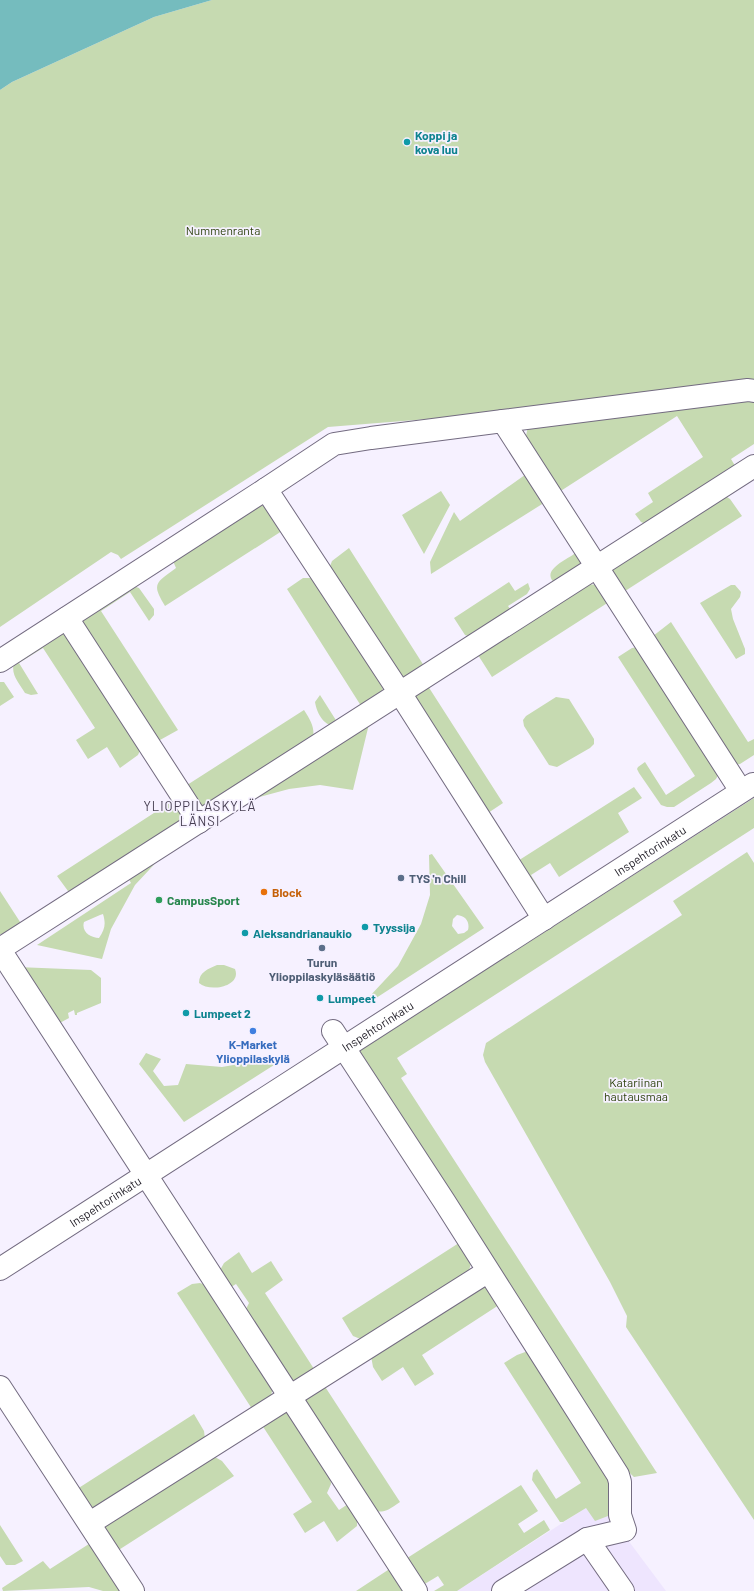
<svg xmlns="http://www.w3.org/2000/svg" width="754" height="1591" font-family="Barlow,sans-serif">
<rect width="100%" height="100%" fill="#f6f1ff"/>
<path fill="#eee5fe" d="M598,1500L666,1591H457Z"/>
<path fill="#c6dab1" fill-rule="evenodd" d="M212,0H754V385L428,419L328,427L121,559L118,555L111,552L0,627V90L12,82L154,17Z
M754,400V444L731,459L737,469L648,525L641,522L635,514L653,502L648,493L703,457L677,416L556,494L529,446L526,436L528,426Z
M529,472L547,501L431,574L430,562L454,512L460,521Z
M441,491L450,505L424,554L402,515Z
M724,495L730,499L742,516L622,593L612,577V568Z
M255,505C272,504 276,517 285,529L165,606C151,583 156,583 176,568L173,561Z
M349,548L426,669L401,679L329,569L332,561Z
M574,554H580L586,562L555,583C540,571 566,560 574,554Z
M303,578H311L318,581L382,682C386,698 375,701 363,709L287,589Z
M509,582L515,591L528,583L530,589L527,594L508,606L513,613L471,637L465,635L454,618Z
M586,584L598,585L612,600L492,677L478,655Z
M731,585H735L741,592L740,597L731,609L733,619L745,649V654L736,659L700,603Z
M133,586L139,588L154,609V615L149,621L130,592L101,611L178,730L160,740L153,738L81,623L83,617Z
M671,622L748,742L754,739V755L740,764L734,765L653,636Z
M56,634H65L142,746L138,755L120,768L107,747L88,759L76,740L95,728L43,648L19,663L38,694L31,695L25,693C19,683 9,673 15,661Z
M638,647L719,773L716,779L711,783L674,807H667L661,805L639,773L637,769L638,767L645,762L666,795L695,776L618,657L632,648Z
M0,682H4L14,697L0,706Z
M426,683L503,803L488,813L411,693Z
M320,695L339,725C325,729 317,714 315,702Z
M556,697L569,699L594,739V744L590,748L557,767L549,765L524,726L523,720L526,716Z
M304,710C311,721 315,727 313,740L207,808L196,805L184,787Z
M369,724L353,790L320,785L289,789L245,801Z
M634,787L642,798L618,813L629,832L559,877L550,863L531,875L540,890L533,894L513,864Z
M177,798L185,820L75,893L68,891L57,876Z
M754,798V828L397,1058L407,1074L401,1078L657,1473L634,1477L619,1463L354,1054Z
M747,852L754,863V1520L626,1327L627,1316L610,1282L485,1062L483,1055L486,1043L682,915L673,901Z
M432,854L484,928L373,1000L369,997L398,966L421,924L430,895L429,855ZM457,915C466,916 470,922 468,930L464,933L458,934L452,926L453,919Z
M163,855L135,885L111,929L102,959L37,945L131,883L127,876ZM103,914C106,924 105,929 99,938C91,938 81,932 84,922L100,915Z
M0,891L24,928L5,936L0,934Z
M217,965H224L235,969C242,986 210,993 199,983C199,972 208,969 217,965Z
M17,967L91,970L101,978V1003L77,1013V1015H75L74,1010L68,1013L69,1018L56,1025Z
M146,1053L161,1059L153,1071L164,1086L178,1085L186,1064L222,1067L272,1058L274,1065L184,1122L139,1064Z
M462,1241C470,1254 475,1259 467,1274L363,1340L353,1336L342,1318Z
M239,1252L252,1273L271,1261L283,1280L265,1293L316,1372L291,1383L245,1311L249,1303L236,1284L225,1291L219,1272L224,1263Z
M200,1283L208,1286L272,1384C274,1400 264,1403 254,1412L177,1293L192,1284Z
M485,1285L502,1303L422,1355L434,1374L415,1386L403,1367L382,1381L373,1367L371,1356Z
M528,1351L605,1464L612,1498L608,1516L595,1521L586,1508L563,1522H560L532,1480L533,1473L537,1469L556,1499L581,1483L504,1363L517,1355Z
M322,1382L400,1502C388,1510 386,1513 372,1511L301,1407L303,1395Z
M284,1411L289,1414L330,1473L331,1484L327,1493L339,1510L348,1504L357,1518V1526L337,1542L324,1521L305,1533L293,1514L312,1502L260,1422Z
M194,1414L204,1431L205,1439L92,1512L74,1491Z
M215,1457L222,1461L234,1476L114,1553L101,1533L104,1521L207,1458Z
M521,1485L538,1511L518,1524L524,1533L544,1520L550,1530L457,1591H434L444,1585L438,1576L418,1588L401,1562Z
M0,1525L23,1561L15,1565H6L0,1556Z
M92,1542L122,1591H103L89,1587L3,1591L2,1588L43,1561L50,1569Z
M391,1568L406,1591H356Z"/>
<path fill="#75bcbe" d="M0,0H212L154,17L12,82L0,90Z"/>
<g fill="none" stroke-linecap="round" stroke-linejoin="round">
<defs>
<g id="minor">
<path d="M503,421L748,390L754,391"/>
<path d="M67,618L199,822"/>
<path d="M0,661L266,489"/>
<path d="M544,919L400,693L266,489L334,444L371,438L503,421L741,791"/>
<path d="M0,949L754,466"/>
<path d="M0,950L416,1591"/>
<path d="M333,1031L444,1201L618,1475L620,1482V1515L625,1530L587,1539L503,1591"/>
<path id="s1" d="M0,1269L753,784"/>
<path d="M0,1387L133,1591"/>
<path d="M90,1523L487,1272"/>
<path d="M587,1539L623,1591"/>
</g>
</defs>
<use href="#minor" stroke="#736b80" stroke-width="24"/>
<use href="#minor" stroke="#fff" stroke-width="22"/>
</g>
<g fill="#0f9aa8" stroke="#f6f1ff" stroke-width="1.5">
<circle cx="407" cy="142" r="4"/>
<circle cx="365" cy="927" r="4"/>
<circle cx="245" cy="933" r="4"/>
<circle cx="320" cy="998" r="4"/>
<circle cx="186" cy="1013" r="4"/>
</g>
<g fill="#5c6f8a" stroke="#f6f1ff" stroke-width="1.5">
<circle cx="401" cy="878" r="4"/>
<circle cx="322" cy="948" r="4"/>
</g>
<circle fill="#e8710a" stroke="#f6f1ff" stroke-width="1.5" cx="264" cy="892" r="4"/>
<circle fill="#2e9e5b" stroke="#f6f1ff" stroke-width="1.5" cx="159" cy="900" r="4"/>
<circle fill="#3f7fe0" stroke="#f6f1ff" stroke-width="1.5" cx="253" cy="1031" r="4"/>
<g text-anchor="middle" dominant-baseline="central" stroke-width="3.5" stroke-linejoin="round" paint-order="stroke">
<g font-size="12" font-weight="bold" fill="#0d838f" stroke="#f6f1ff" text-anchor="start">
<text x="415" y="135">Koppi ja<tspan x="415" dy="14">kova luu</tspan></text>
<text x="373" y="927">Tyyssija</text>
<text x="253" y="933">Aleksandrianaukio</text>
<text x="328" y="998">Lumpeet</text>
<text x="194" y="1013">Lumpeet 2</text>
</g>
<g font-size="12" fill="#2c410c" stroke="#f6f1ff">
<text x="223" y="230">Nummenranta</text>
<text x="636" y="1082">Katariinan<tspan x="636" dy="14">hautausmaa</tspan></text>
</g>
<g font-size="12" fill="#27242d" stroke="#f6f1ff">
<text stroke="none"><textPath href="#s1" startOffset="773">Inspehtorinkatu</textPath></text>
<text stroke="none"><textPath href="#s1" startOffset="449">Inspehtorinkatu</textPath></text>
<text stroke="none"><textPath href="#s1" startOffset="125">Inspehtorinkatu</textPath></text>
</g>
<g font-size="12" font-weight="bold" fill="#4e5e75" stroke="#f6f1ff" text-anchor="start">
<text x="409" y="878">TYS 'n Chill</text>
<text x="322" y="962" text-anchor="middle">Turun<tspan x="322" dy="14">Ylioppilaskyläsäätiö</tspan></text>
</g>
<g font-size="12" font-weight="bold" fill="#c56008" stroke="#f6f1ff" text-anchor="start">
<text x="272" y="892">Block</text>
</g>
<g font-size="12" font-weight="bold" fill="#27864d" stroke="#f6f1ff" text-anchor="start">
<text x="167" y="900">CampusSport</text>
</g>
<g font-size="12" font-weight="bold" fill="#366cbe" stroke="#f6f1ff">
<text x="253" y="1044">K-Market<tspan x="253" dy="14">Ylioppilaskylä</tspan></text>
</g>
<g font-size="13" letter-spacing="1" fill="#473f52" stroke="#f6f1ff">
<text x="200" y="806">YLIOPPILASKYLÄ<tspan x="200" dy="15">LÄNSI</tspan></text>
</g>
</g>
</svg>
